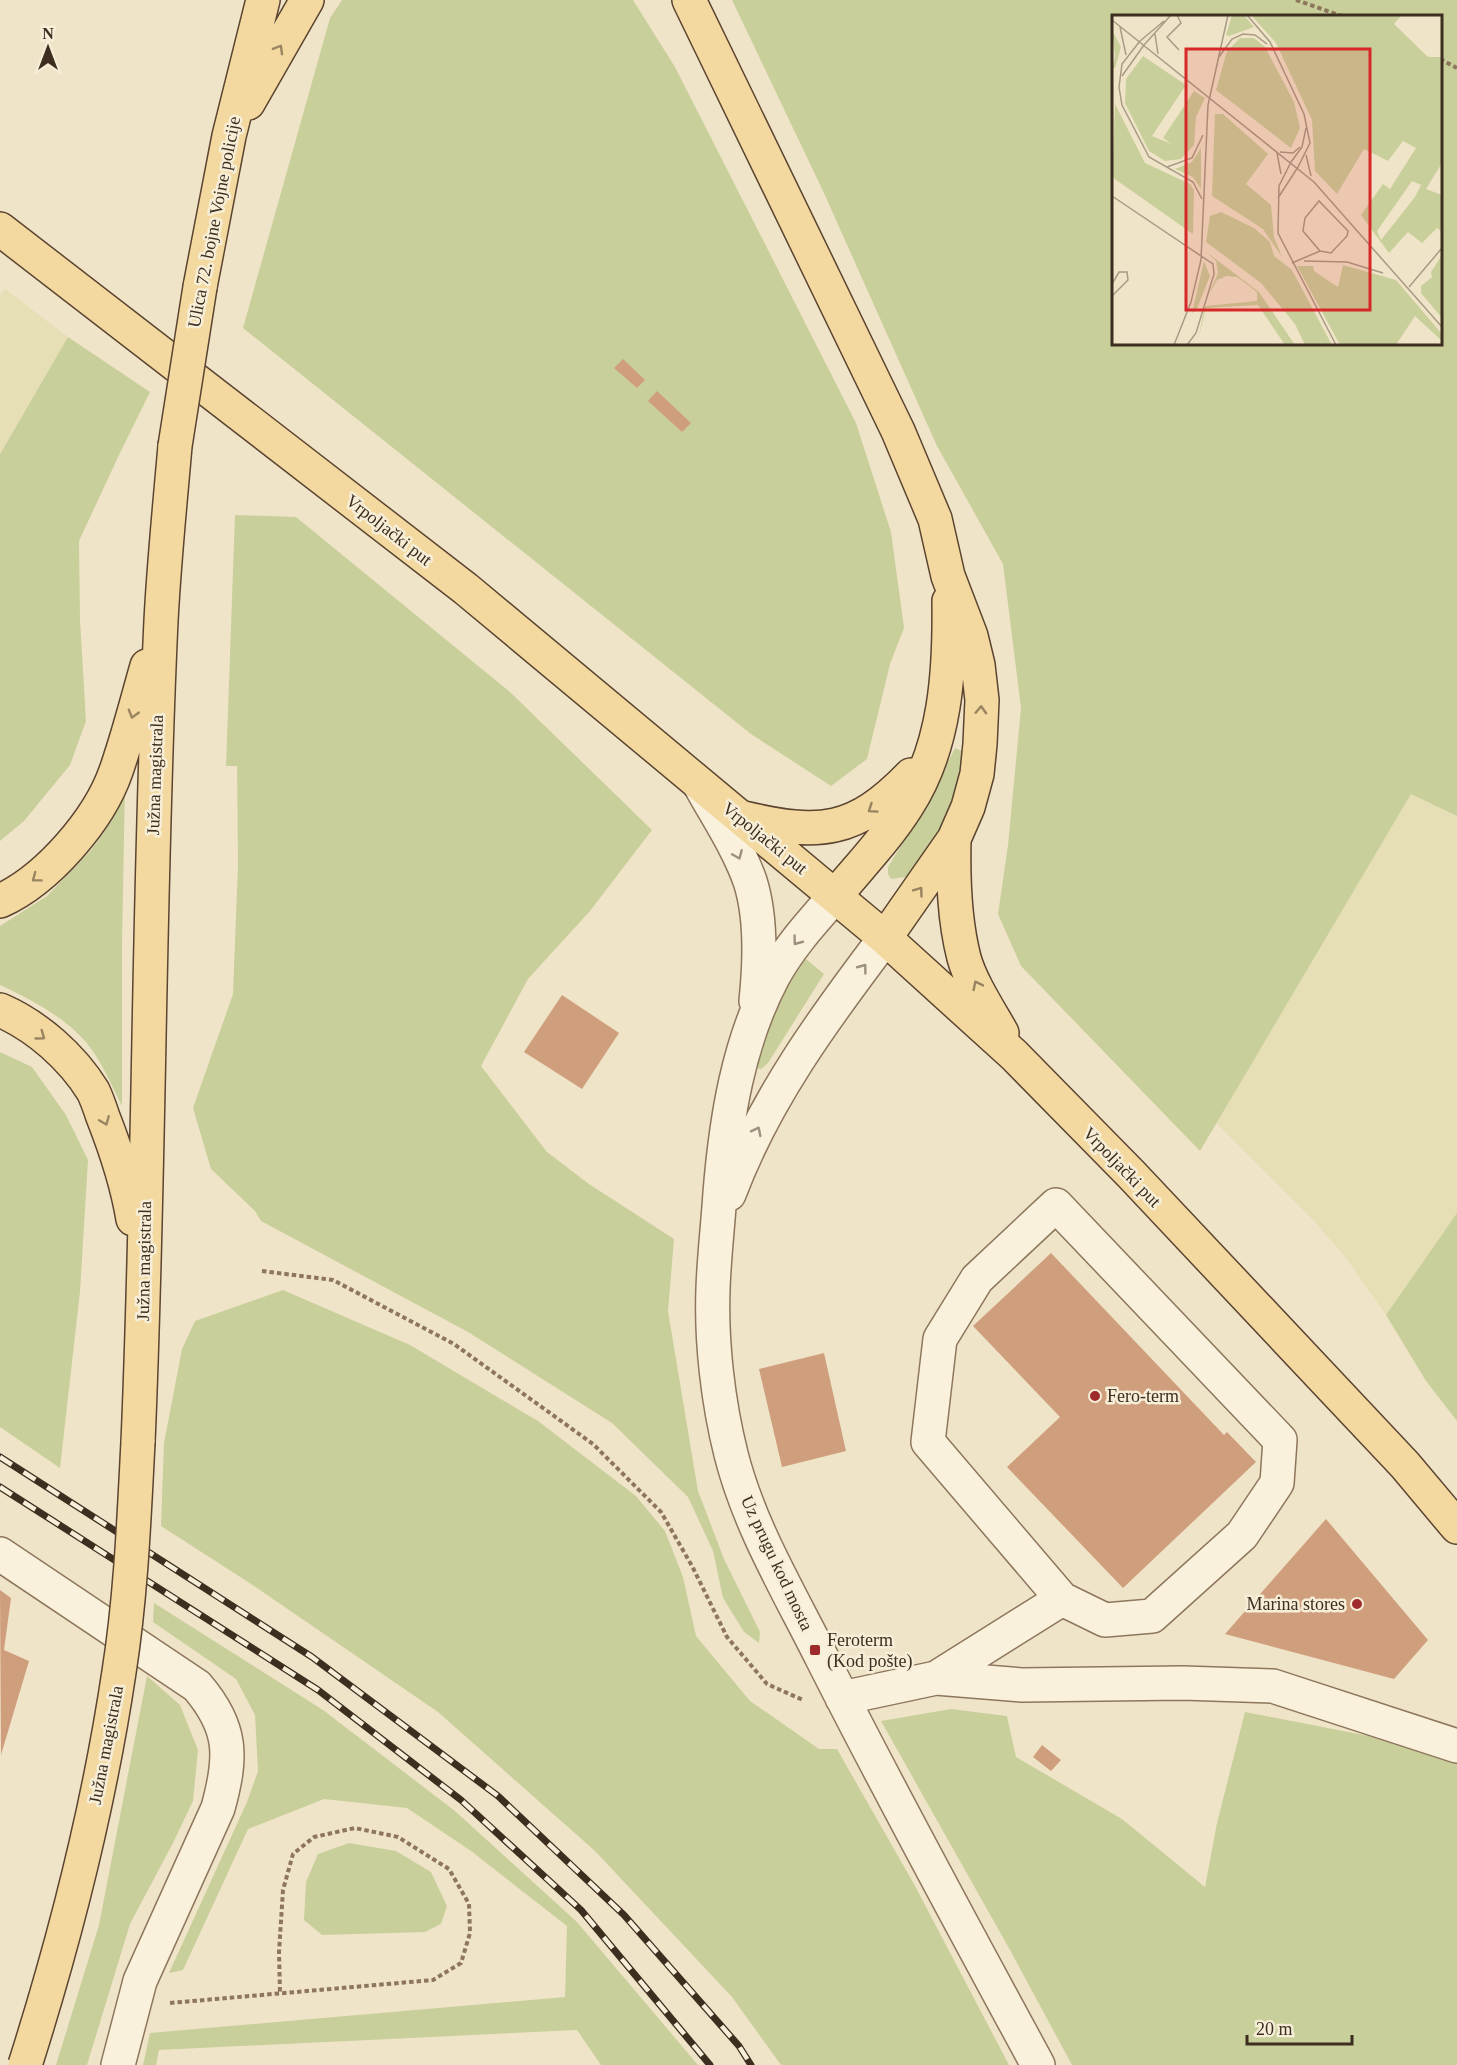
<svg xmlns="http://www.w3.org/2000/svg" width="1457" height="2065" font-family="Georgia,serif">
<rect width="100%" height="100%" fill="#f0e4c8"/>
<path fill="#e6deb5" d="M5,289L68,337L0,453V295Z
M1411,794L1457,816V1213L1386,1315L1346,1258L1315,1222L1216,1123Z"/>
<path fill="#c9cf9b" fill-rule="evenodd" d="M342,0H633L675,67L856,423L891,532L904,628L890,664L867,759L831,786L751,734L243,328L330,18Z
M732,0H1457V816L1411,794L1200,1151L1021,966L998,914L1008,845L1021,708L1003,564L937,446L823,191ZM1440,16V344H1114V16Z
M68,337L150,392L119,455L79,541L80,620L86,721L70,765L24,821L0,841V454Z
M235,515L296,517L510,692L652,830L590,911L528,979L481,1066L547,1152L589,1184L674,1239L668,1311L698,1491L724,1559L760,1632L759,1643L744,1632L723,1598L713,1551L688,1497L612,1423L468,1332L261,1221L255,1211L211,1169L193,1108L233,994L238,864L237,766H226Z
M955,748L962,751L960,787L950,817L919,869L906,877L891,879L888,874V867L930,798Z
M125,785L122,945V1106C111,1084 101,1060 85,1041C63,1016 30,999 0,985V926L47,896L92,849L114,817Z
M806,959L824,974L768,1063L761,1069L752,1067L789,970Z
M0,1052L32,1067L66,1115L88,1160L80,1292L60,1468L0,1427Z
M1457,1213V1421L1426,1381L1386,1315Z
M283,1290L410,1345L538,1421L636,1496L665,1531L683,1577L696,1636L750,1701L819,1749H837L914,1884L1009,2065H781L732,1997L595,1851L438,1712L248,1582L161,1526L164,1443L182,1349L195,1321Z
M154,1603L323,1710L455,1811L577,1922L698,2065H601L577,2030L159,2050L156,2065H143L150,2033L565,1997L567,1926L471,1851L407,1808L324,1799L248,1829L183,1970L169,1973L247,1802L258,1771L255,1715L236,1679L153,1622Z
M147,1676L180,1705L198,1750L193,1801L174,1841L130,1924L87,2065H56L99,1925Z
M951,1709L1007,1716L1016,1757L1122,1819L1205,1887L1217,1823L1245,1712L1374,1737L1457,1764V2065H1072L1010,1950L881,1721Z
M349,1843L396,1851L431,1872L447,1906L441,1924L425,1932L322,1935L304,1920L306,1882L318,1854Z"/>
<path fill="#cf9f7d" d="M623,359L645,380L637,388L614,368Z
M657,391L691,423L682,432L648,401Z
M562,995L619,1033L582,1089L524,1052Z
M1051,1253L1224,1435L1227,1432L1256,1462L1123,1588L1007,1467L1060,1417L973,1326Z
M824,1353L846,1451L782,1467L759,1369Z
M1326,1519L1428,1640L1394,1679L1225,1634Z
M0,1590L11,1598L4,1650L29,1661L1,1755Z
M1042,1745L1061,1760L1051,1771L1033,1757Z"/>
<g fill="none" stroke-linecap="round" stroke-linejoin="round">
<defs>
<path id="minor" d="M700,785C717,816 738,847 750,881C762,918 760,963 756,1001
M835,896C813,921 789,947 773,977C738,1043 726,1119 720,1193C718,1225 714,1257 713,1289C711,1342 718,1402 731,1454C749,1526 789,1592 822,1658C891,1795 965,1930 1038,2065
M729,1194C764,1100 825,1017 885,938
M1056,1205L1280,1440L1277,1483L1242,1535L1152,1616L1105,1620L1062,1599L928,1442L940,1339L977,1279Z
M0,1554L197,1686C233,1728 232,1757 218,1808L140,1981L118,2065
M936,1678L1022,1685L1183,1683L1273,1686L1457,1746
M842,1698L936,1678L1062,1599"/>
<path id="major" d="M689,0L898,431L935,519L948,576L971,636L978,665L982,700L980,744L977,774L968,807L954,839L885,938
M248,103L307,0
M0,229L466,589L885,938L1014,1055L1131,1174L1405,1465L1457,1527
M200,287L229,136L263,0
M744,818C820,836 855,833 911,775
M954,839C953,879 954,919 964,958C971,983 989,1010 1002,1033
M835,896C859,867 887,838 907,806C946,746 950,670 949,601
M0,901C47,880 99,820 116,771C128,737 137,701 147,666
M0,1010C37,1026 72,1057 93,1091C97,1099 100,1108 103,1117C116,1150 127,1183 133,1219
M138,1442C150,1168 148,894 161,621C164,562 170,504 175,446"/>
</defs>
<use href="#minor" stroke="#8d765c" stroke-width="36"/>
<use href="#major" stroke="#5b4430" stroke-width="36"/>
<path stroke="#8d765c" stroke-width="4" stroke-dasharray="4.5 3" stroke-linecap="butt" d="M1296,0L1342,16
M1440,59L1457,68
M262,1271L333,1280L454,1344L593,1444L661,1512L692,1566L727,1637L767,1684L803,1700
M170,2003L433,1980L461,1963L470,1933L469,1904L449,1869L398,1837L355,1828L314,1837L293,1854L283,1890L279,1952L280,1993"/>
<use href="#minor" stroke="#faf1dc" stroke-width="33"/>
<use href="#major" stroke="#f3d9a0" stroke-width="33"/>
<defs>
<path id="rail" d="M0,1457L312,1657L498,1796L624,1915L739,2046L751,2065
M0,1487L318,1690L461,1800L581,1910L710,2065"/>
</defs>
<use href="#rail" stroke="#3d2e20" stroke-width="7"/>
<use href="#rail" stroke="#f7eed8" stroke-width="4.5" stroke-dasharray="14" stroke-linecap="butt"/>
<defs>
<path id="major-bridge" d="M175,446L200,287
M25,2065C66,1936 99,1806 119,1672C131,1596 134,1519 138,1442"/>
</defs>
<use href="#major-bridge" stroke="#5b4430" stroke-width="36" stroke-linecap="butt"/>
<use href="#major-bridge" stroke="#f3d9a0" stroke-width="33"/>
</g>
<defs><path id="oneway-chevron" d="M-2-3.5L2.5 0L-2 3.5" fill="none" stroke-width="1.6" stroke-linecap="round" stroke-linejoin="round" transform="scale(1.5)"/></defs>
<g stroke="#988460">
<use href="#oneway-chevron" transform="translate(279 49) rotate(-60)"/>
<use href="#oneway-chevron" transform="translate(981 710) rotate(-88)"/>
<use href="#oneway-chevron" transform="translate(133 714) rotate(106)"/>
<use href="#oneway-chevron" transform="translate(872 809) rotate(146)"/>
<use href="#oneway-chevron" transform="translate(36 878) rotate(143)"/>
<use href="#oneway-chevron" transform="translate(919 891) rotate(-54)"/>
<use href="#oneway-chevron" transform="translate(977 985) rotate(-116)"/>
<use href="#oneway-chevron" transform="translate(41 1036) rotate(36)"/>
<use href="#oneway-chevron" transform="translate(105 1121) rotate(68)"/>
</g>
<g stroke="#9c907e">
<use href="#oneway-chevron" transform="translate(738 855) rotate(67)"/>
<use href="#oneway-chevron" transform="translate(797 941) rotate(127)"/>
<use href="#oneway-chevron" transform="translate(863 968) rotate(-53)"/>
<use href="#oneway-chevron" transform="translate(757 1131) rotate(-63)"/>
</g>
<g fill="#9e2a2b" stroke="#f7eed8" stroke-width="2">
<circle cx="1095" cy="1396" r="6"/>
<circle cx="1357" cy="1604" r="6"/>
<rect x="809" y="1644" width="12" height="12" rx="3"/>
</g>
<g text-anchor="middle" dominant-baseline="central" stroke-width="5" stroke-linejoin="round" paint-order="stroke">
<g font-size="18" fill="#3d2e20" stroke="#f7eed8">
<text transform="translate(214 222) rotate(-79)">Ulica 72. bojne Vojne policije</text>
<text transform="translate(389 530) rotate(38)">Vrpoljački put</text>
<text transform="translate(155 775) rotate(-88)">Južna magistrala</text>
<text transform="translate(765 838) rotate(39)">Vrpoljački put</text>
<text transform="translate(1122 1167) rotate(46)">Vrpoljački put</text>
<text transform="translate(144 1261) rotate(-89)">Južna magistrala</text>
<text transform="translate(777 1563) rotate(65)">Uz prugu kod mosta</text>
<text transform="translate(106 1745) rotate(-79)">Južna magistrala</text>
</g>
<g font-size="18" fill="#3d2e20" stroke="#f7eed8" text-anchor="start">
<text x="1107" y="1396">Fero-term</text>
<text x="1345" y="1604" text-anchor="end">Marina stores</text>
<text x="827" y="1640">Feroterm<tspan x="827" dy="21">(Kod pošte)</tspan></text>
</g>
</g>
<g transform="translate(1112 15)">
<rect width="330" height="330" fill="#f0e4c8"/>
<path d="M120,0H132L142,12L117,21L114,20ZM139,0H290L282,9L316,42H330V148L314,174L330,180V217L325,213L310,228L296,217L277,238L249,200L271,169L278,174L304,133L291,126L276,146L252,134L225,179L203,156L200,105L164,28ZM300,166L309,170L303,182L269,225L265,216ZM0,15L9,32L3,53H0L3,42ZM128,23H142L153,32L182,87L188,113L179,133L104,75L115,36ZM31,41L74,70L40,121L60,129L51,123L82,76L93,83L84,102L82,130L69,144L53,146L37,136L13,88L14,64ZM3,89L33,148L78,169L82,175L81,219L0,162ZM103,99H111L156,139L134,169L159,190L162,222L170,242L151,214L100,181ZM89,133V174L81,162L63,154L80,147ZM109,197L142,213L158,227L162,241L180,255L220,330H193L183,309L149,268L94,227L98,201ZM93,236L147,277L183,330H173L146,290L94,293L86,325L93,291L145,286V277L125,262L115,261L105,265L95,283L106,258L104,246ZM330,240V303L309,278V271L320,262L319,257ZM92,246L98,261L84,296L80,298ZM231,250L284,265L330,319V326L303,301L284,330H228L185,251H201L202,256L226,272Z" fill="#c9cf9b" fill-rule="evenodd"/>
<path fill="none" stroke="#a89b85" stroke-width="1.5" d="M65,0L69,8L55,22L67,35M135,0L158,27L192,99L198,128L186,152M0,5L202,167L330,312M8,12L14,40M43,19L46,39M28,26L52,6M28,26L10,49L7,72L10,90L37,142L81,167L90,184M32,30L59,0M107,42L120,24L131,19L143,20L155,29M10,61L32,30M168,137L181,138L188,132M165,138L169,159M194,140L199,161M179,147L167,171L166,218L224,330M179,147L190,132L194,113M55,152L80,143L91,120M0,181L101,249L102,259L84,318L75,330M166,183L186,152M192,246L235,247L271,258M180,248L208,236L219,238L235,221L236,216L207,186L193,203L191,216L208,236M0,269L7,257H15L16,265L0,281M297,272L330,233M62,330L79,287L89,245L96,90L116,0"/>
<path fill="#d62828" fill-opacity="0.15" stroke="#d62828" stroke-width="3" d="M74,34H258V295H74Z"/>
<rect width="330" height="330" fill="none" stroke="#3d2e20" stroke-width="3"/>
</g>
<g transform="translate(48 48)" stroke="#f7eed8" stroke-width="4.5" paint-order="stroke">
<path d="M0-4.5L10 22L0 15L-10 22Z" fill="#3d2e20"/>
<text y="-9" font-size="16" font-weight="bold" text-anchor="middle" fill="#3d2e20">N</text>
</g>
<path d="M1247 2035v9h105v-9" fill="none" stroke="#3d2e20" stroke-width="3"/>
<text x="1256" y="2035" font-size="18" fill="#3d2e20" stroke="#f7eed8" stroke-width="4.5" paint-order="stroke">20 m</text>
</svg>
